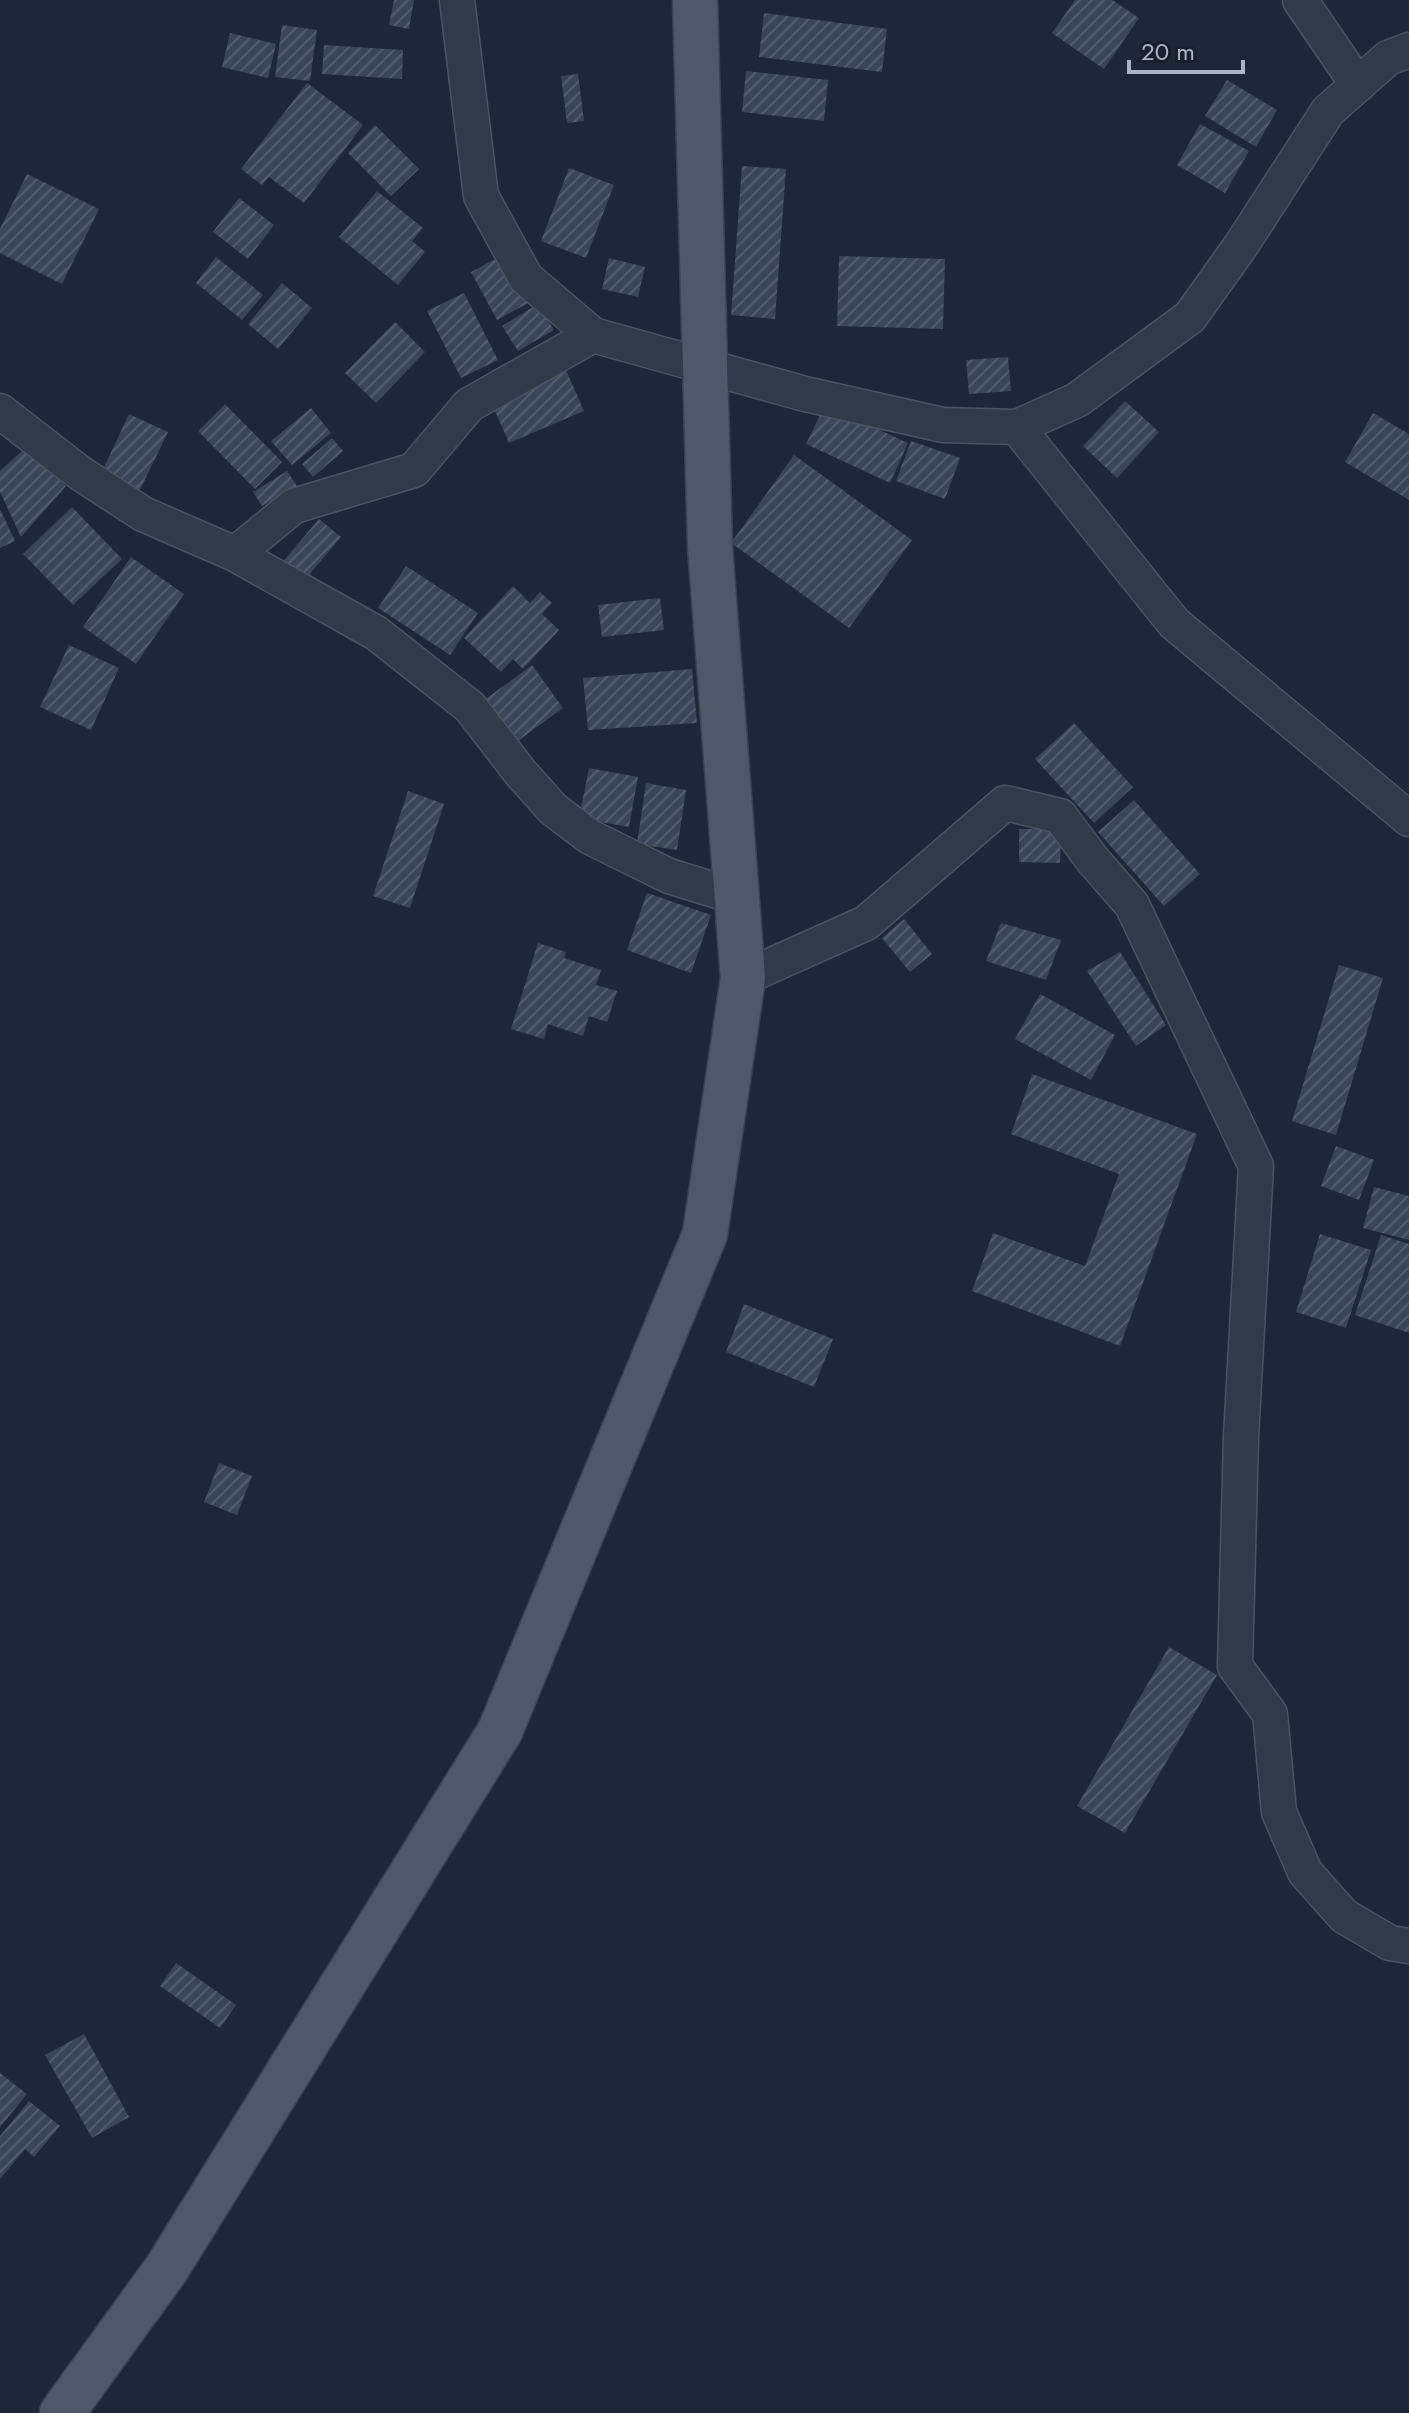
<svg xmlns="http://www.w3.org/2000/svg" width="1409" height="2413" font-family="Jost,sans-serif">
<defs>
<pattern id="building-hatch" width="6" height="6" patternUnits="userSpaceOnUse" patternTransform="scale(2)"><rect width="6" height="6" fill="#3a4558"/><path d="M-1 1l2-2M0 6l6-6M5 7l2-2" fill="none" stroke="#545d6e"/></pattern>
</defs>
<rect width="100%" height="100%" fill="#1e2738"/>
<path fill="url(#building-hatch)" d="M394,0H414L409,29L389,25Z
M1075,0H1112L1139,18L1104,69L1052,33Z
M764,13L887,29L882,72L759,57Z
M282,25L317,30L310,81L275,77Z
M230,33L276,44L268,78L222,67Z
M324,45L403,50L402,79L322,74Z
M746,71L828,80L824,121L742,112Z
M578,74L584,121L567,123L561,76Z
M1227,80L1277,110L1256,147L1205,116Z
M307,83L363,125L304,203L269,177L262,185L241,169Z
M1200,124L1249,151L1225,193L1177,165Z
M375,125L419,169L391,196L348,153Z
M742,166L786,169L775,319L731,315Z
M569,168L614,185L586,258L541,241Z
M27,174L99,209L62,284L0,253V229Z
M377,191L423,228L412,241L425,252L398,285L339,237Z
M239,198L274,225L248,259L213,232Z
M504,254L530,302L497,320L471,272Z
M839,256L945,259L943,329L837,326Z
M216,257L263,295L242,320L196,283Z
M609,258L645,267L638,297L602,289Z
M282,283L312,308L278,349L248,324Z
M464,293L498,360L461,378L427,311Z
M538,304L554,330L518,351L502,326Z
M395,322L425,352L376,403L345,373Z
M1008,357L1011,391L969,394L966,360Z
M566,370L584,411L509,443L491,402Z
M1125,401L1159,432L1117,478L1083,446Z
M225,404L282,462L255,489L198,431Z
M825,405L908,443L890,483L806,444Z
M311,408L331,433L292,465L271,441Z
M1373,413L1409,434V500L1345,462Z
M129,414L168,432L137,496L99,478Z
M332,438L343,451L313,477L302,464Z
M911,441L960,458L945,499L896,481Z
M24,449L66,486L21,537L0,492V471Z
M794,455L912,540L849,628L731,543Z
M287,471L297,486L262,506L253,492Z
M72,507L122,559L73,605L23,554Z
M0,509L15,541L0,548Z
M319,519L341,537L303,582L281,564Z
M131,557L184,594L136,664L83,627Z
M406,566L478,613L450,655L378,608Z
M513,586L530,603L540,592L552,603L542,614L559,630L523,669L513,659L501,672L464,638Z
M660,598L664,630L602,637L598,605Z
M69,645L119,668L91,730L40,707Z
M532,665L563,708L515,743L483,701Z
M692,669L697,723L588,730L583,678Z
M1074,723L1133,787L1094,823L1035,759Z
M589,768L638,777L629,827L579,818Z
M646,783L686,790L677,850L637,844Z
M408,791L444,804L410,908L373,896Z
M1134,800L1200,874L1164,906L1098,832Z
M1019,829H1061L1060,863L1019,862Z
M647,893L711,915L691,973L627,950Z
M904,919L932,954L910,972L882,938Z
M1001,923L1061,940L1046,980L986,961Z
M538,943L566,952L564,958L601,970L596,985L617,991L607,1022L589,1016L583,1036L548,1024L544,1039L511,1029Z
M1120,952L1166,1025L1136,1046L1087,971Z
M1339,965L1383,978L1336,1135L1292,1121Z
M1040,994L1115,1035L1091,1080L1015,1039Z
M1032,1074L1197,1134L1120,1346L972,1291L993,1233L1085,1266L1119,1174L1011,1134Z
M1336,1146L1374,1160L1359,1200L1321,1186Z
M1374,1187L1409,1196V1240L1363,1228Z
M1320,1234L1371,1250L1346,1328L1296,1312Z
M1381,1235L1409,1244V1333L1355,1315Z
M744,1304L833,1339L814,1387L726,1352Z
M219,1463L252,1476L237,1515L204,1502Z
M1169,1647L1217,1675L1125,1833L1077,1806Z
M176,1963L236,2005L220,2028L160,1986Z
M84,2034L129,2117L92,2138L45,2055Z
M0,2073L27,2094L0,2127Z
M29,2101L60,2126L34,2157L25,2149L0,2179V2136Z"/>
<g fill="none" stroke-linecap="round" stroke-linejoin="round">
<defs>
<path id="street" d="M457,0L481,196L526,278L593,335
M1300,0L1358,85
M0,411L80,473L143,514L235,554L376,633L470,707L520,772L553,809L590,837L669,876L737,897
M1017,427L1174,623L1409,819
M235,554L294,506L414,470L469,405L593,335L805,394L943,425L1017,427L1077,400L1190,317L1242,244L1328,111L1388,58L1409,50
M743,978L866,923L1005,803L1060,816L1092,859L1132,905L1256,1166L1241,1437L1235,1666L1270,1714L1279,1812L1305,1872L1344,1916L1390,1943L1409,1946"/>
<path id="primary" d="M62,2413L167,2268L500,1731L705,1234L743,978L710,547L695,0"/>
</defs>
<use href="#street" stroke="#4c5463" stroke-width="37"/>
<use href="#primary" stroke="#3b4351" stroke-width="47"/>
<use href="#street" stroke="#313a48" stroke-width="34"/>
<use href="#primary" stroke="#4f5868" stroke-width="44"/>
</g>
<path d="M1129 60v12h114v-12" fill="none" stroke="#abb4c5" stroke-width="4"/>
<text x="1141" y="60" font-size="24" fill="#abb4c5" stroke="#171f2c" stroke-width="6" paint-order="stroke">20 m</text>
</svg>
